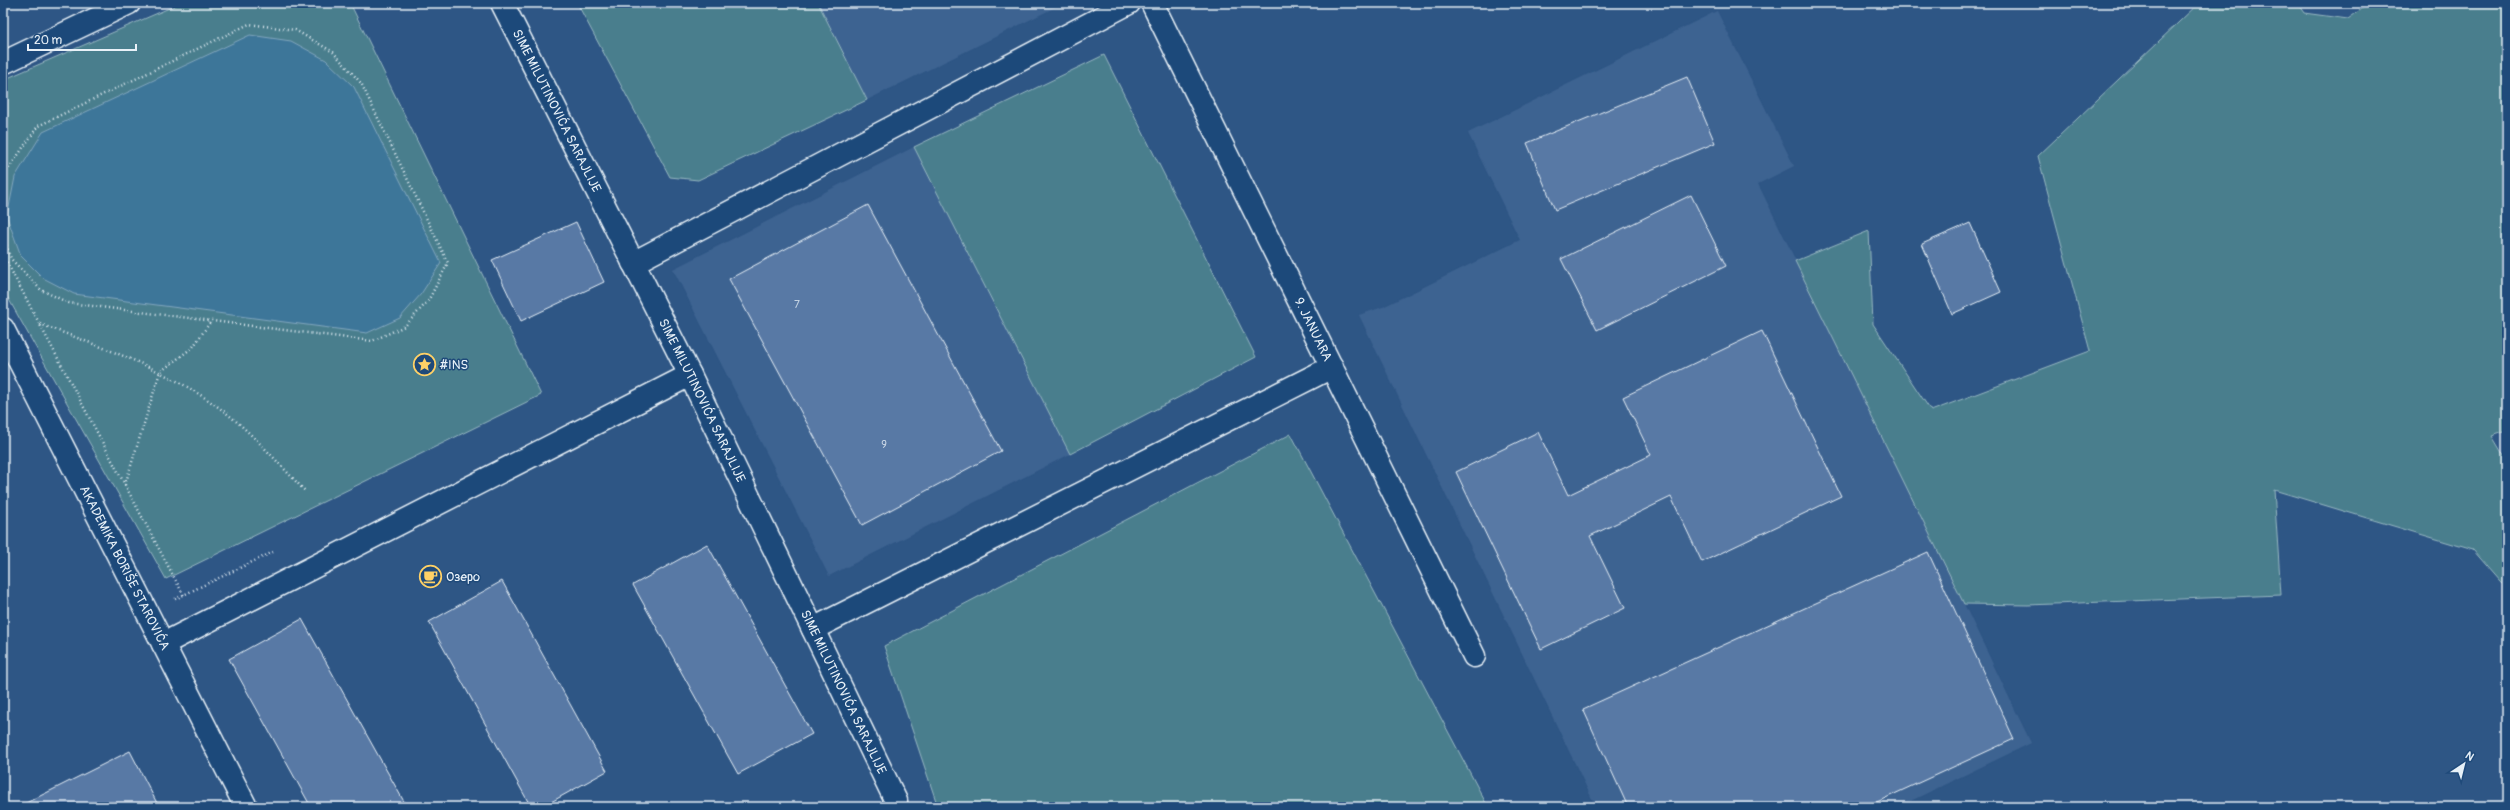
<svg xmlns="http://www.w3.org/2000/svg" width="2510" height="810" font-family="Pangolin,sans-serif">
<rect width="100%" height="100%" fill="#2e5685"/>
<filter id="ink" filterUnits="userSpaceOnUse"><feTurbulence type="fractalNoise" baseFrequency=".025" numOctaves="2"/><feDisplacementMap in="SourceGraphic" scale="8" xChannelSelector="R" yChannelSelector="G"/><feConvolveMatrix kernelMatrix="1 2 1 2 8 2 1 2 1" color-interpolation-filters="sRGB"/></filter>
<g filter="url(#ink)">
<path fill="#3e6391" d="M818,3H1064L867,100Z
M1717,11L1794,166L1758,184L1923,519L2031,743L1898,807H1596L1359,315L1383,307L1520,240L1468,133Z
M914,147L1070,454L829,576L673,269Z"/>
<path fill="#497e8d" stroke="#98b8c2" d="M181,3H350L541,395L166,579L3,289V80Z
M577,3H818L867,100L698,180L670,177Z
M2199,3H2297L2304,13L2348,19L2370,3H2507V431L2492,436L2507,461V589L2473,550L2274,490L2281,595L2028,605L1964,604L1795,261L1869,231L1873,324L1931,411L2090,351L2038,156Z
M1104,55L1256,357L1070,454L914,147Z
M1291,434L1488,807H938L884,646Z"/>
<path fill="#3e7699" stroke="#82a7bf" d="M250,35L291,41L326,60L354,87L441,263L421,294L400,318L367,333L74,294L43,278L21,256L7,217L15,177L43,132Z"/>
<path fill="#5979a5" stroke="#e8f1f8" d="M1687,77L1715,143L1555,210L1527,143Z
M1691,195L1726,266L1597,330L1561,259Z
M868,205L1001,451L862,525L729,279Z
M576,222L604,282L521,321L492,260Z
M1970,223L2001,292L1952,314L1922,244Z
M1762,331L1841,496L1702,562L1671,497L1590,536L1625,608L1541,649L1456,472L1538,432L1568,495L1651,455L1623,397Z
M707,544L812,734L738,774L633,585Z
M1928,552L2014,739L1866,807H1628L1583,709Z
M502,581L607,771L542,807H531L429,622Z
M302,619L407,807H311L229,659Z
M130,751L159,807H18Z"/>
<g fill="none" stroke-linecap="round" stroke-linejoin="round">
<defs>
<g id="street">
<path id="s1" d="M502,3L690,375L896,801"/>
<path id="s2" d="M1152,3L1474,656"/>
<path d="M3,63L129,3"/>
<path d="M633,263L1129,3"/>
<path id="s3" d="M3,329L246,807"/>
<path d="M813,629L1332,367"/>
<path d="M163,644L690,375"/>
</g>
</defs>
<use href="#street" stroke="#e8f1f8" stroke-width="25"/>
<path stroke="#e8f1f8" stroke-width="2.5" stroke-dasharray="1 3" stroke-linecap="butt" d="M3,183L5,174L38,126L249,24L295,30L333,52L361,83L448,263L428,301L405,326L372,341L69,303L41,290L11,259L3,235
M3,255L184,596
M40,324C98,346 159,366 211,402C247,426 276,461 306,492
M125,485L160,372L193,347L211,321
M175,599L273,552"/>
<use href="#street" stroke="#1f4a7a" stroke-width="22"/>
</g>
</g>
<defs>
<symbol id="sight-ring" viewBox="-11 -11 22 22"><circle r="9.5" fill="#1f4a7a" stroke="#ffd166" stroke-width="1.5"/><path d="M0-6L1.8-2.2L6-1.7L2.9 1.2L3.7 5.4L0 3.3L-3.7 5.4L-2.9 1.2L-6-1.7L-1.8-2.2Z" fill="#ffd166"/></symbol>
<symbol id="cafe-ring" viewBox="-11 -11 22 22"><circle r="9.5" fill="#1f4a7a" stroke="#ffd166" stroke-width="1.5"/><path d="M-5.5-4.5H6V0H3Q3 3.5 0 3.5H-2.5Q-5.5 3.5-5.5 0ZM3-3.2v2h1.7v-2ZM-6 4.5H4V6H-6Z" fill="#ffd166"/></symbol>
</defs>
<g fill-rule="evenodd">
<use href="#sight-ring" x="412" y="352" width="25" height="25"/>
<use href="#cafe-ring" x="418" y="564" width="25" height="25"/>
</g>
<g text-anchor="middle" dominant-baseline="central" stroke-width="3" stroke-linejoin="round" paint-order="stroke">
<g font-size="11" fill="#c4d3e3">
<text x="797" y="304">7</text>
<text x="884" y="444">9</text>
</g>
<g font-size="13" fill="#e8f1f8" stroke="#1f4a7a">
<text stroke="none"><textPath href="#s1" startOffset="121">SIME MILUTINOVIĆA SARAJLIJE</textPath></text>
<text stroke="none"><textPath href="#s2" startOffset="364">9. JANUARA</textPath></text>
<text stroke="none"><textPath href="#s1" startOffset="445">SIME MILUTINOVIĆA SARAJLIJE</textPath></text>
<text stroke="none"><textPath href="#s3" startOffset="268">AKADEMIKA BORIŠE STAROVIĆA</textPath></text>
<text stroke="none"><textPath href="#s1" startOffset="769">SIME MILUTINOVIĆA SARAJLIJE</textPath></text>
</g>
<g font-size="13" fill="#e8f1f8" stroke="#1f4a7a" text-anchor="start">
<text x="440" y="365">#INS</text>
<text x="446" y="577">Озеро</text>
</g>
</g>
<rect width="2510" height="810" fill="none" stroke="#1f4a7a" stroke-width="16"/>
<rect x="8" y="8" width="2494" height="794" fill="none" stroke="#e8f1f8" stroke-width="1.5" filter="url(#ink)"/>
<g transform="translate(2464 764) rotate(35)" stroke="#1f4a7a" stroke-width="3" paint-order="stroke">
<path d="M0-3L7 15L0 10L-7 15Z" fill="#e8f1f8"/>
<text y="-6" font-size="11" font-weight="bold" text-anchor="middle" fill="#e8f1f8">N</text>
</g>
<path d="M28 44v6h108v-6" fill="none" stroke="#e8f1f8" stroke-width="2"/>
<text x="34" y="44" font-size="12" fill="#e8f1f8" stroke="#1f4a7a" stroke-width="3" paint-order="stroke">20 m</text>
</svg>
